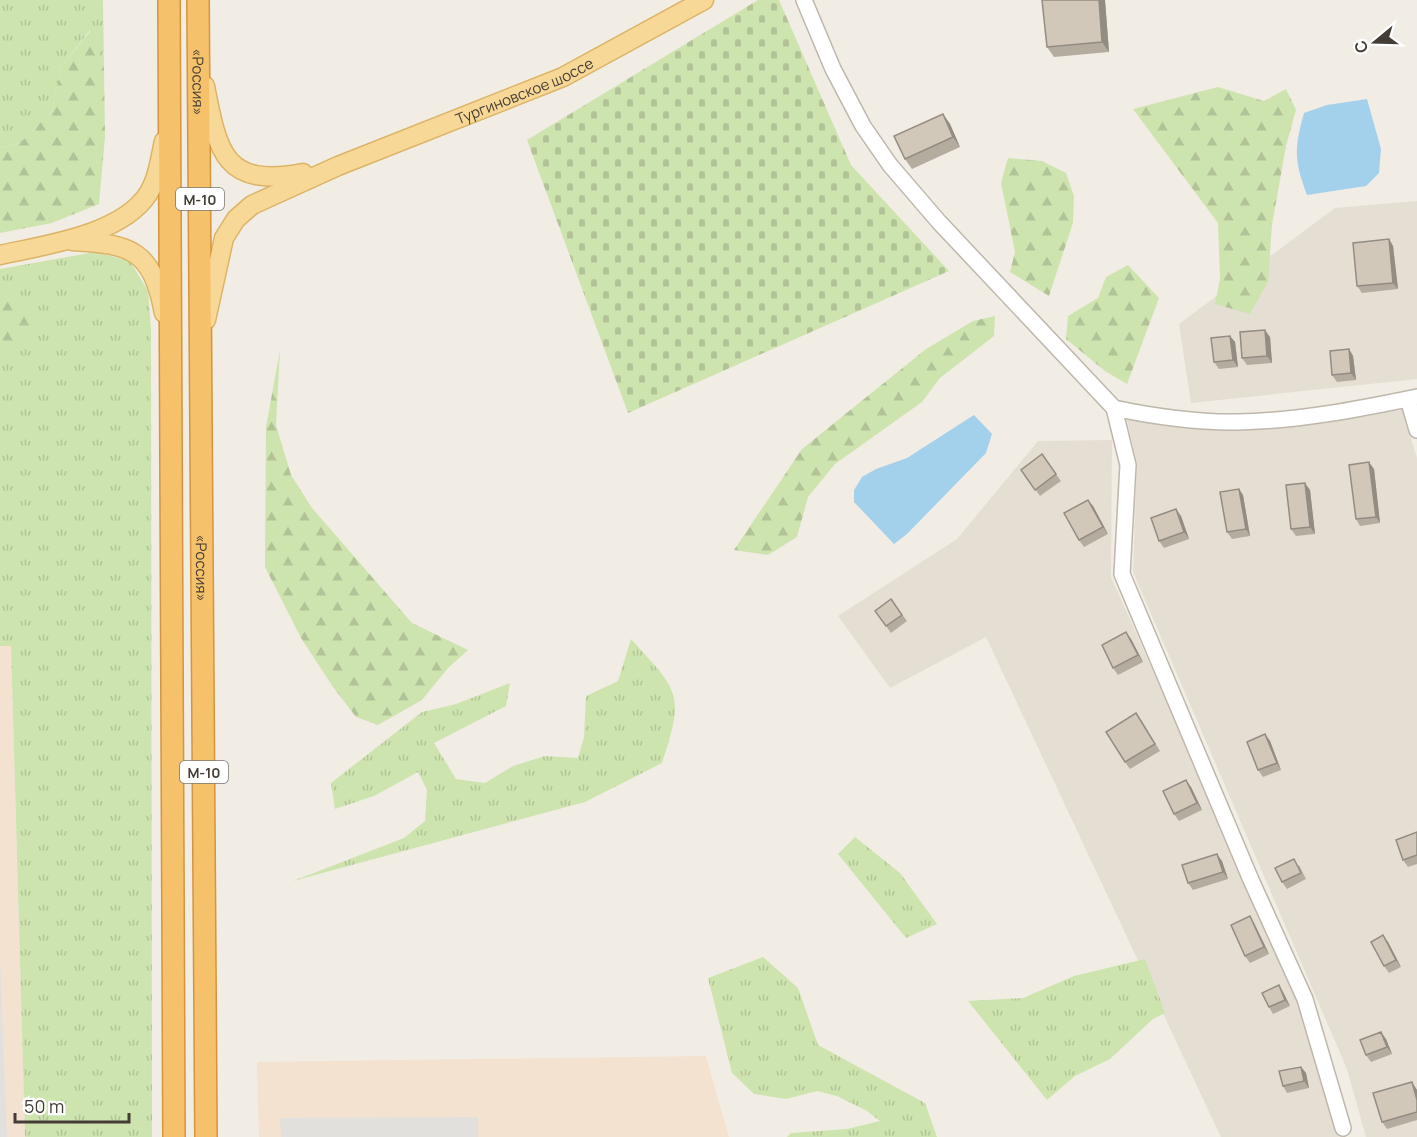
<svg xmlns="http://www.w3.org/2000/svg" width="1417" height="1137" font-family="Manrope,sans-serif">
<defs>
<pattern id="grass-tufts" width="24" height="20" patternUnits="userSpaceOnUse" patternTransform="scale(1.5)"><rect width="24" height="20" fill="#cee4af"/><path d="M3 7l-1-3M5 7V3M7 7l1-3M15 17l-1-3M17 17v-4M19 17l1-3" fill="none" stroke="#b2c497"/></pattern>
<pattern id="forest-firs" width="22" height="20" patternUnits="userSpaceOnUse" patternTransform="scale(1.5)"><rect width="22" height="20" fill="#cee4af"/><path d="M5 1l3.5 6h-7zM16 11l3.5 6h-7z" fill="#b2c497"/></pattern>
<pattern id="cemetery-stones" width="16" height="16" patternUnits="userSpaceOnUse" patternTransform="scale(1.5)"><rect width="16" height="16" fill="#cee4af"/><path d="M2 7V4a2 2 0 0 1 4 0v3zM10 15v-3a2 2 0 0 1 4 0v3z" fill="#b2c497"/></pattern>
</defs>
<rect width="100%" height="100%" fill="#f1ede4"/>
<path fill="#e5ded3" d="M1417,201V379L1191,403L1179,324L1335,208Z
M1402,410L1417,458V1137H1366L1347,1069L1133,572L1137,463L1127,420L1240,430Z
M1112,440L1111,577L1300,1001L1339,1137H1221L986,637L890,688L838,616L957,539L1038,441Z"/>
<path fill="#f3e2d0" d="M0,646H11L25,1137H0Z
M706,1056L729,1137H259L257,1062Z"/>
<path fill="url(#grass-tufts)" d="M0,0H103L104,66L90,30L61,67L52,111L20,143L0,148Z
M95,252L130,261L148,291L151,328L152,1137H25L11,646H0V269Z
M631,639C679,692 685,693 662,763L585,802L293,881L404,838L425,821L427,790L418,772L374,796L335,809L331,783L422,712L456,704L510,683L506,706L434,743L456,779L485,783L513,766L545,756L578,758L584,737L586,696L618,681Z
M855,837L900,873L937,924L906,938L838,854Z
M763,957L798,988L818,1045L925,1103L937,1137H787L791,1133L847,1129L880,1121L867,1111L837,1096L817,1091L786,1099L754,1094L732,1073L708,978Z
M1145,959L1165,1013L1153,1019L1110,1059L1075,1076L1047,1100L968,1001L1023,998L1074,976Z"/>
<path fill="url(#forest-firs)" d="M91,30L104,66L105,137L99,204L52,223L0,233V148L20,143L52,111L61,67Z
M1218,87L1264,101L1286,89L1296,110L1286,146L1272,225L1268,282L1250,314L1215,304L1220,279L1218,223L1133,109Z
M1008,158L1042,161L1066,173L1074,196L1073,223L1049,296L1010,272L1015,252L1001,183Z
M1128,265L1159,298L1127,384L1105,371L1066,339L1068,316L1098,298L1106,277Z
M25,297L39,329L0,357V301Z
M995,316L994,336L940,378L922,402L835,464L808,497L797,537L768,555L734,550L802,449L926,349L973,321Z
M280,350L276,425L291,475L312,508L412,623L468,650L448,668L422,700L378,725L356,717L333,687L301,638L265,567L266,427Z"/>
<path fill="url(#cemetery-stones)" d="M758,0H779L851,165L949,271L628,413L527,140Z"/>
<path fill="#e2e0dd" d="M0,959L7,1137H0Z
M478,1117V1137H281L280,1118Z"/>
<path fill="#a3d1eb" d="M1367,99L1381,149L1379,173L1366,186L1307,195C1294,160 1294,149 1304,113L1327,105Z
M974,415L992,434L986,453L907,534L894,544L854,502V490L862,477L876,469L907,458Z"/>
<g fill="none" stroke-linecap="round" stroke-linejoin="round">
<defs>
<path id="minor" d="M804,0L833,69L863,126L890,165L939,222L1114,408C1150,416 1201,423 1238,422C1298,421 1359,409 1417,397
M1408,399L1417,430
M1114,408L1128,465L1122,574L1251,880L1305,999L1343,1128"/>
<g id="major">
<path d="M205,86C218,153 224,188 303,173"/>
<path d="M72,241C132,244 152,250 164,313"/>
<path d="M0,255C45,245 121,235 148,194C158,178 160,159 164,141"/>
<path id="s1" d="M206,320L224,238L236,219L252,205L338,166L563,77L704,0"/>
</g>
<g id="highway">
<path d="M169,0L174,1137"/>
<path id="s2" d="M198,0L206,1137"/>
</g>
</defs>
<use href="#minor" stroke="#bfb7ab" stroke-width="18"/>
<use href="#major" stroke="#dcb467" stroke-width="21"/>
<use href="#highway" stroke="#d4953c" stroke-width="24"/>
<use href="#minor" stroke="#fff" stroke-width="15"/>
<use href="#major" stroke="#f8d896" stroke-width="18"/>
<use href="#highway" stroke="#f6c16b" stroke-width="21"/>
</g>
<path fill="#b5aca0" d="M1042,0H1105L1109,52L1054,57L1047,47Z
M943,114L950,124L960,147L912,169L905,159Z
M1389,239L1393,246L1398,289L1362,293L1357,286Z
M1230,336L1235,342L1238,367L1219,369L1214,362Z
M1270,337L1272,363L1247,365L1242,358Z
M1349,349L1353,356L1356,380L1337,382L1332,375Z
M1042,454L1061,481L1040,496L1021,470Z
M1374,469L1380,523L1360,526L1356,519Z
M1239,489L1243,495L1250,536L1232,539L1227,532Z
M1310,490L1315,534L1296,536L1291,529Z
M1093,506L1108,534L1084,547L1079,540Z
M1181,516L1189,539L1164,548L1159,541Z
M891,599L907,621L891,633L875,611Z
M1131,639L1143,662L1118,675L1113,668Z
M1141,720L1160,751L1130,769L1125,762Z
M1265,734L1270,741L1281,770L1263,777L1258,770Z
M1191,787L1202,810L1179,821L1174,814Z
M1417,832V864L1408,867L1403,860Z
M1222,861L1228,879L1193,890L1188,883Z
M1299,865L1306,879L1287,889L1282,882Z
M1254,923L1269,954L1250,963L1245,956Z
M1388,942L1401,967L1389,973L1384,966Z
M1279,985L1283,992L1290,1006L1273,1014L1269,1007Z
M1386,1039L1392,1054L1371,1062L1366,1055Z
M1301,1067L1306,1073L1309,1088L1287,1093L1283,1086Z
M1417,1089V1120L1387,1129L1382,1122Z"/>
<path fill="#938c82" d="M1099,0H1105L1109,52L1102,42Z
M943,114L950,124L960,147L953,137Z
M1389,239L1393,246L1398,289L1393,283Z
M1265,330L1270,337L1272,363L1267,356Z
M1230,336L1235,342L1238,367L1233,360Z
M1349,349L1353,356L1356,380L1351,373Z
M1369,462L1374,469L1380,523L1376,517Z
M1305,483L1310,490L1315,534L1310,527Z
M1239,489L1243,495L1250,536L1246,529Z
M1088,500L1093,506L1108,534L1103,527Z
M1176,509L1181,516L1189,539L1184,532Z
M1126,632L1131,639L1143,662L1138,655Z
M1265,734L1270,741L1281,770L1277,763Z
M1186,780L1191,787L1202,810L1197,803Z
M1217,854L1222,861L1228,879L1223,872Z
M1250,916L1254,923L1269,954L1264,947Z
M1383,935L1388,942L1401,967L1396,960Z
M1279,985L1283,992L1290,1006L1285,1000Z
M1381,1032L1386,1039L1392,1054L1387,1047Z
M1301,1067L1306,1073L1309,1088L1304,1081Z
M1412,1082L1417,1090V1100Z"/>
<path fill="#d2c8ba" stroke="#938c82" stroke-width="1.5" d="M1042,0H1099L1102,42L1047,47Z
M943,114L953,137L905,159L894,136Z
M1389,239L1393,283L1357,286L1353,243Z
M1265,330L1267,356L1242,358L1240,332Z
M1230,336L1233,360L1214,362L1211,338Z
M1349,349L1351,373L1332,375L1330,351Z
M1042,454L1056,474L1035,490L1021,470Z
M1369,462L1376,517L1356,519L1349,465Z
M1305,483L1310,527L1291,529L1286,485Z
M1239,489L1246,529L1227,532L1220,492Z
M1088,500L1103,527L1079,540L1064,513Z
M1176,509L1184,532L1159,541L1151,518Z
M891,599L902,615L886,626L875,611Z
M1126,632L1138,655L1113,668L1102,645Z
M1136,713L1155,744L1125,762L1106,732Z
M1265,734L1277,763L1258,770L1247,742Z
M1186,780L1197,803L1174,814L1163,791Z
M1417,832V855L1403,860L1396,840Z
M1217,854L1223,872L1188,883L1182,865Z
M1294,859L1301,873L1282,882L1275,868Z
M1250,916L1264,947L1245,956L1231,925Z
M1383,935L1396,960L1384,966L1371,942Z
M1279,985L1285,1000L1269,1007L1262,993Z
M1381,1032L1387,1047L1366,1055L1360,1040Z
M1301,1067L1304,1081L1283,1086L1279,1071Z
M1412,1082L1417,1100V1112L1382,1122L1373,1093Z"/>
<g text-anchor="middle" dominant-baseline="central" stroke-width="6" stroke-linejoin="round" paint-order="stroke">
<g fill="#fff" stroke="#7b7772" stroke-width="1.5">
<rect x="176" y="188" width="48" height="22" rx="4.5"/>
<rect x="180" y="761" width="48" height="22" rx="4.5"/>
</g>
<g font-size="14" font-weight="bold" fill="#433d35">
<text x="200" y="199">М-10</text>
<text x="204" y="772">М-10</text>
</g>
<g font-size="15" fill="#433d35" stroke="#fff">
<text stroke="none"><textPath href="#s2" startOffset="82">«Россия»</textPath></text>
<text stroke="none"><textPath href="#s1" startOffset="423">Тургиновское шоссе</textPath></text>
<text stroke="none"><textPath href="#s2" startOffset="568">«Россия»</textPath></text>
</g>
</g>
<g transform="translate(1375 42) rotate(251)" stroke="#ffffff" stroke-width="4.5" paint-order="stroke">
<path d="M0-4.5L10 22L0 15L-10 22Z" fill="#433d35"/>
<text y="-9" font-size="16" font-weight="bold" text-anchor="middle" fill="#433d35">С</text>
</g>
<path d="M15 1113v9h114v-9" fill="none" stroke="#433d35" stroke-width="3"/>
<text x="24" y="1113" font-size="18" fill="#433d35" stroke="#ffffff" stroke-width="4.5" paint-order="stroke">50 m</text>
</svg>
